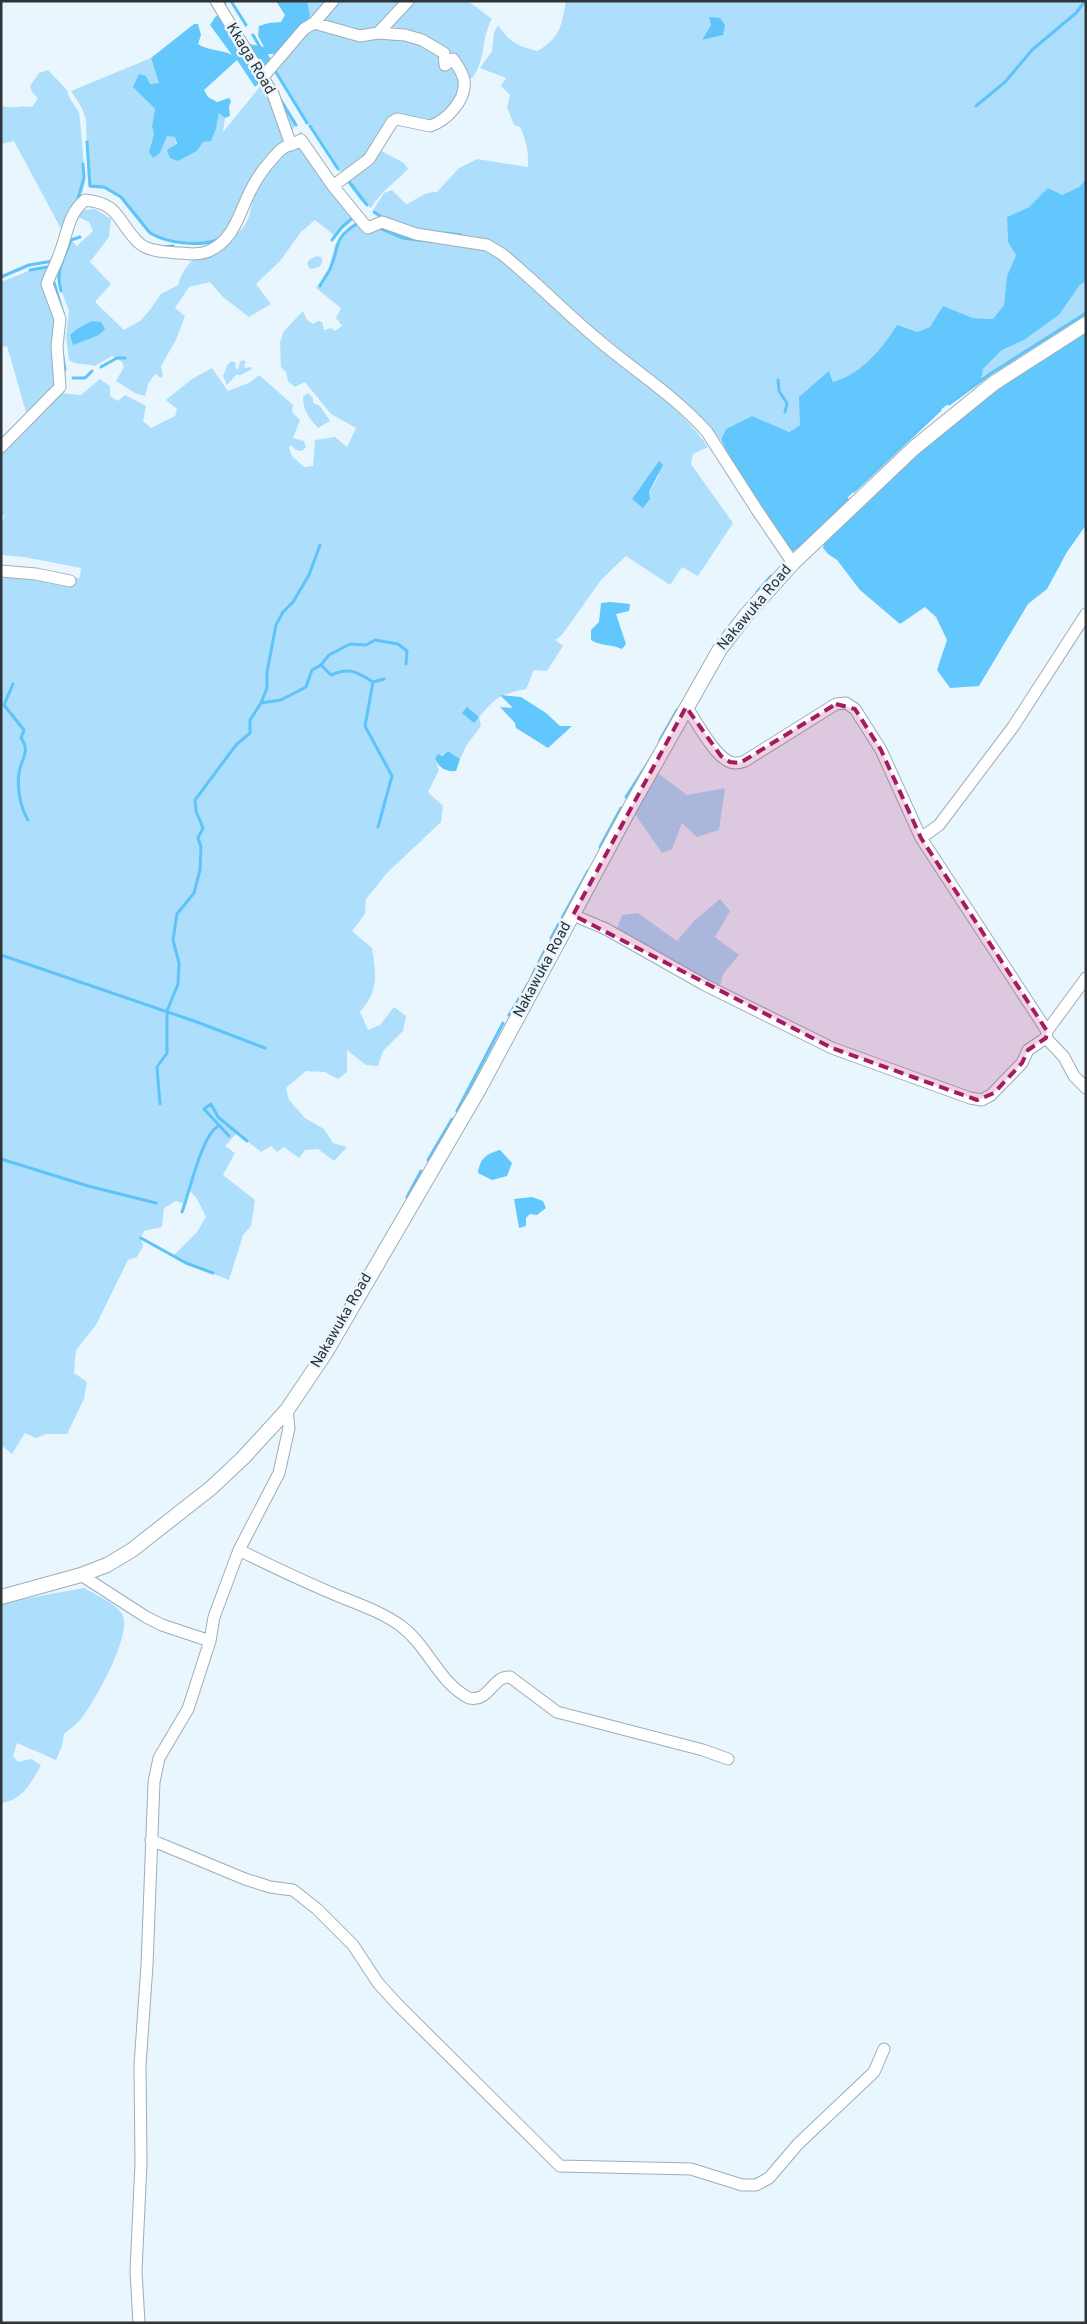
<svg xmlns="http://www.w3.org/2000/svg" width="1087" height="2324" font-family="Overpass,sans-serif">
<rect width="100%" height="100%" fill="#eaf6fe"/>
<path fill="#addefc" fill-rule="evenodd" d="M305,1H330L306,25Z
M336,1H406L369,34L320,20Z
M413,1H468L492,19C481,37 486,61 472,78H468L454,55L445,49L385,30Z
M566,1H1086V179L1079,187L1062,195L1038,199L1029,207L1007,217L1008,242L1016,255L1007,276L1004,306L993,319L973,318L943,306L931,327L917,332L897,326C882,349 861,374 833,382L830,372L800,425L788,432L752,416L726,429L721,440L664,385L590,325L514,256L491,243L473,236L438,233L392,224L374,213L373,210L384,193L392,190L406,204C417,200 425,191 437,192L459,168L477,159L528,167C529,153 526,139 520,127L514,125L507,107L510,95L501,86L506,78L480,68L492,51L494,32L498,25C509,42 519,47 538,51C561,36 561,27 566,1ZM711,25L723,35L702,40Z
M315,27L407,39L445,56L460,81L455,103L432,123L397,117L369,157L340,172L271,66Z
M151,58L159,83L150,84L145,99L155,109L152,126L154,134L149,152L160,153L167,136L175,137L178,161L197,151L203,142L216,129L219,113L225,118L223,132L268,77L296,122L292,132L280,146L241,216L218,240L205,244L184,243L153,236L143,227L120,198L105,189L92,188L88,185L86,120L82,108L71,91Z
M48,70L67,90L69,97L79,112L81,130L85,178L83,190L67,240L14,141L1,144V106C10,109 22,105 32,107L38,98L32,92L30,86L39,73Z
M301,131L345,194L356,217L335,236L315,220L301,232L280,261L256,284L271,304L249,317L223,297L210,282L189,287L175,308L185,316L176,340L161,366L163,375L161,378L155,374L148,384L145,396L135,393L116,381L124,367L122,362L112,356L95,366C86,363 76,366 69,360L66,336L69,311L57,279V272L71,240L77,246L93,231L89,222L78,217L83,210L95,209L111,219L109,237L90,262L111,284L95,302L124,330L140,321L149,311L161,294L178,285C190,244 223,253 244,226C252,216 251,200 256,189C267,167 285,148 301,131Z
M378,149L404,163L408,169C395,183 380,192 371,208L361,201L343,177Z
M361,220H369L420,242L482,249L496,256C531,286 563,319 598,348C637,379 679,405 708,447L693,454L691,464L733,523L698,576L682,567L670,585L626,556L601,580L562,635L555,640L563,646L547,671L534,670L526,689C499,695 497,696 479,717L481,726L466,746L460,759L448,751L435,759L439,770L428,792L443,806L441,822L387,873L366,899L365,914L352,931L372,948C376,975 379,991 360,1012L368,1030L380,1025L394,1007L406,1016L403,1031L383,1051L378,1066L366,1065L347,1050V1072L338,1079L325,1072L306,1071L286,1088L289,1100L305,1118L324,1129L333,1143L347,1147L334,1161L318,1149L305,1150L299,1158L284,1147L277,1152L271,1146L261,1152L237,1133L225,1146L235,1153L223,1175L255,1200L251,1226L243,1235L229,1280L186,1263L174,1255L197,1232L206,1217L196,1197L190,1191L185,1204L176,1201L164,1208L162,1227L144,1231L141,1238L143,1246L137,1257L128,1260L96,1325L76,1350L74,1373L87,1382L84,1399L67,1434H46L36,1438L25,1433L12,1454L1,1445V581L7,573L15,567L78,578L80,577L81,568L24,557L1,555V521L3,520L4,516L1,514V451L59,393L81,395L100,379L110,386V396L118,401L125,395L146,406L143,421L151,428L175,416L177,409L166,400L192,379L212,368L228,391L249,383L259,375L293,405L292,412L300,420L293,438L304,441L306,447L302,451L296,450L291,445L289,448L292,456L304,467L313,466L315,440L335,437L347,447L356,428L331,414L305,382L295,387L288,381L286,372L281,367L280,342L284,331L303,311L307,320L313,324L318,321L322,322L324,330L331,328L335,331L342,326L336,318L341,308L316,288L329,269L335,245L339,239L350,226ZM658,462L659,475L649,493L638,489L644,483Z
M317,256L322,258V263L319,267L310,269L307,264L309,260Z
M47,267L51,270L64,313L62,348L66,371L63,377L27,416L7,346L1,347V282L36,268Z
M1086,281V313L981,381L983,369L1002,350L1024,340L1059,315L1080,285Z
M243,360L246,362L244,365L245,368L251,367L252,369L241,375H236L227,385L223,376L228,364L232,361L236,363L235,367L238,370L240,362Z
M308,393L313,398V403L320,406L330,421L318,428C309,418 303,411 303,397Z
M655,771L687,795L725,788L719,830L697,837L682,823L672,849L662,853L632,810Z
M720,899L730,911L715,937L739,955L723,974L719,991L616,931L622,915L638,913L677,941L694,921Z
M84,1588C96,1595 114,1602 122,1614C134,1633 94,1702 81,1719C76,1725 69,1729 64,1734L62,1746L56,1760L17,1743L13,1756L18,1762L31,1759L41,1765C32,1782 22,1801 1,1803V1603Z"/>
<path fill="#62c7fc" d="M276,1H307L310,16L305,24L275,54H268L272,62L264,79L255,87L237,60L204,90L208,97L217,102L229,98L231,101L229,107L230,116L225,118L219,113L216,129L211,141L203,142L197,151L178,161L170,158L167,150L177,144L175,137L167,136L160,153L153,158L149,152L154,134L152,126L155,109L133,87L139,74L146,76L150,84L159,83L151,58L194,24H198L201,35L198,44C208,51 221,49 232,55L210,25L215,17L222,13L246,43L264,47L258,36L259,26L269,23L281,22L285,15Z
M1086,179V281L1080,285L1059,315L1024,340L1002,350L983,369L981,381L940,410L854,491L811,537L792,550L785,543L739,476L721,440L726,429L752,416L789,432L800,425L799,397L829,371L833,382C861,374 882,349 897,325L917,332L930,327L943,306L973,318L993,319L1004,305L1007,276L1016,255L1008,242L1007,217L1029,207L1048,188L1062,195L1079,187Z
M92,321L101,322L105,329L99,335L73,345L70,335L77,329Z
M1086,331V525L1067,552L1047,589L1028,604L979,686L950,688L937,670L947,640L936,617L925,607L900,624L860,590L837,560L828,554L823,548L824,542L944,429L1012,380L1042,355Z
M610,602L630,604L629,611L616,614L626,644L622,649C611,644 600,646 591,640V630L599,622L601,603Z
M500,695L521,697L546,713L560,726H572L548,748L516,728L515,723L500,707L513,708Z
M500,1150L512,1163L507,1176L492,1180L478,1173C480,1158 486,1154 500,1150Z
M532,1197L543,1201L546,1208L537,1215L530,1214L526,1218V1226L519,1228L514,1199Z"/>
<path fill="#5ec3f9" d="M709,17L720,18L725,25L723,35L702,40L711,25Z
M659,461L663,465L649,492L650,499L643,508L632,499Z
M467,707L479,717L474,723L462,713Z
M448,751L460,759L456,771C445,772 440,768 435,759L438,754L442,756Z"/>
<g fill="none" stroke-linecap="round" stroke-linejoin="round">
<path stroke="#5ec3f9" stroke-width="3" d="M223,1L225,4
M231,1L246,25
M253,35L264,54
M274,69L307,123
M280,99L296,125
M976,106L1005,82L1032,50L1076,13L1085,1
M310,126L338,169
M87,142L90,186L104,187L121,197L150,233C167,243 198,247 217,240
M347,179L367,205
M77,202L84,178L83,164
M374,212L384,219
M377,227L403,238L433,242
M446,233L461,235
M332,240L342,227L355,216
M161,247L173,246
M30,270L47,267L50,270
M1,277L29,265L53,261
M53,279L63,313
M320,286C323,280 327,275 330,269C341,245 331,240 358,223
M61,291C55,270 64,259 71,240L80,237
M101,367L117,358H125
M63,372L65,370L63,357
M73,378H85L92,371
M778,380L779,391L787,403L785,412
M949,404L990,374L1086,313
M854,491L940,410
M792,550L811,537L847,499
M757,592L771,576
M321,665L329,655L350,644L366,645L375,640L398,644L407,651L406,664
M373,682L365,726L392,776L378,827
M13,684L4,705L24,730L21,738C31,751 21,759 19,773C17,788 20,807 28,820
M261,703L281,700L306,687L312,670L321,665L331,675C350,667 357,672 373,682L384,679
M660,740L677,710
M626,797L651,758
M600,847L621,808
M551,938L588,871
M1,955L197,1022L265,1048
M532,976L547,946
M509,1015L528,984
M160,1104L157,1067L167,1053V1011L178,984L179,963L173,940L177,914L194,893L200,870L201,847L198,838L203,828L196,811L195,800L236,745L250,733V720L261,703L267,688V672L276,625L283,612L293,602L309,575L320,545
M457,1111L503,1023
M229,1136L204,1109L211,1104L218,1117L247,1141
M1,1159L88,1186L156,1203
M428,1160L452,1119
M407,1197L421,1171
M182,1212C190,1191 201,1137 218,1126
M141,1238L186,1263L213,1273"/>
<defs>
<path id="minor" d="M216,1L273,94L291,145L301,140L333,186L364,224L368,228L382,222L416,234L487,245L502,254C535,281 564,311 596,338C633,370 674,395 707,432L757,510L793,563
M314,23L360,36L378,33L405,35L422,40L444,53L445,65L453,59C457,65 463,73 464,80C467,100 446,121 430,126L397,119L392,122L369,159L333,186
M378,33L408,1
M263,77L304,29L314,23L333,1
M1,447L60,387L57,346L60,319L47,284C50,274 56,265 59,255C68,234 67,215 85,200C120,203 118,223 139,243C149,252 167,252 179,253C190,254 200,255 209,251C233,240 238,217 248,196C254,182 263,169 273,158C279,151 282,147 291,145
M1,571L36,574L70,581
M686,707C697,721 713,755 730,762C735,764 740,763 745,761L836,704L846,703L855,709L881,750L921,838L1047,1031L1046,1038
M921,838L939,825L1013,727L1086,614
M573,915L606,929L705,985L832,1048L970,1098L982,1100L991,1095L1022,1063L1028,1050L1046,1038L1064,1057L1074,1076L1086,1088
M1047,1031L1086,978
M239,1550C271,1566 303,1581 336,1595C358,1604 382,1612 401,1626C428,1646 439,1683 469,1698C489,1703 493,1675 510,1677L557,1712L703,1750L728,1759
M81,1575L146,1617L162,1625L210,1641
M151,1840L245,1879L270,1887L293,1890L317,1909L353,1945L378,1983L398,2005L560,2166L691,2169L742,2185H756L769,2178L798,2144L874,2072L884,2049
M139,2323L136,2271L141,2163L140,2065L147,1965L154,1782L159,1758L188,1709L210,1641L214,1617L239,1550L279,1473L289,1428L287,1410"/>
<path id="major" d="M1,1597L81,1575L107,1565L132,1550L211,1488L243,1458L287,1410L326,1352L478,1091L630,808L720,649L747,614L793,563L914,448L994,383L1086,324"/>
</defs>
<use href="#minor" stroke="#9eadb6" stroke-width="13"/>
<use href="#major" stroke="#9eadb6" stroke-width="16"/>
<use href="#minor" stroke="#fff" stroke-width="11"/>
<use href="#major" stroke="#fff" stroke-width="14"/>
</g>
<path fill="#a51b63" fill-opacity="0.2" stroke="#a51b63" stroke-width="4" stroke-dasharray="10 6" stroke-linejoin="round" d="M836,704L855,709L881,750L921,838L1047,1031L1046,1038L1028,1050L1022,1063L994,1093L977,1100L832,1048L573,915L686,707L721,756L730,762L740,763Z"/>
<g text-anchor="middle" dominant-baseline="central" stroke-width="5" stroke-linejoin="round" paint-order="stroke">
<g font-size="15" fill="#2e3438" stroke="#eaf6fe">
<text transform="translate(250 59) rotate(59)">Kkaga Road</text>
<text transform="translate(755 608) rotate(-50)">Nakawuka Road</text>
<text transform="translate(543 970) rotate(-62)">Nakawuka Road</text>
<text transform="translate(342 1321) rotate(-60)">Nakawuka Road</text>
</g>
</g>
<rect width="1087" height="2324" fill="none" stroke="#2e3438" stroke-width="5"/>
</svg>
